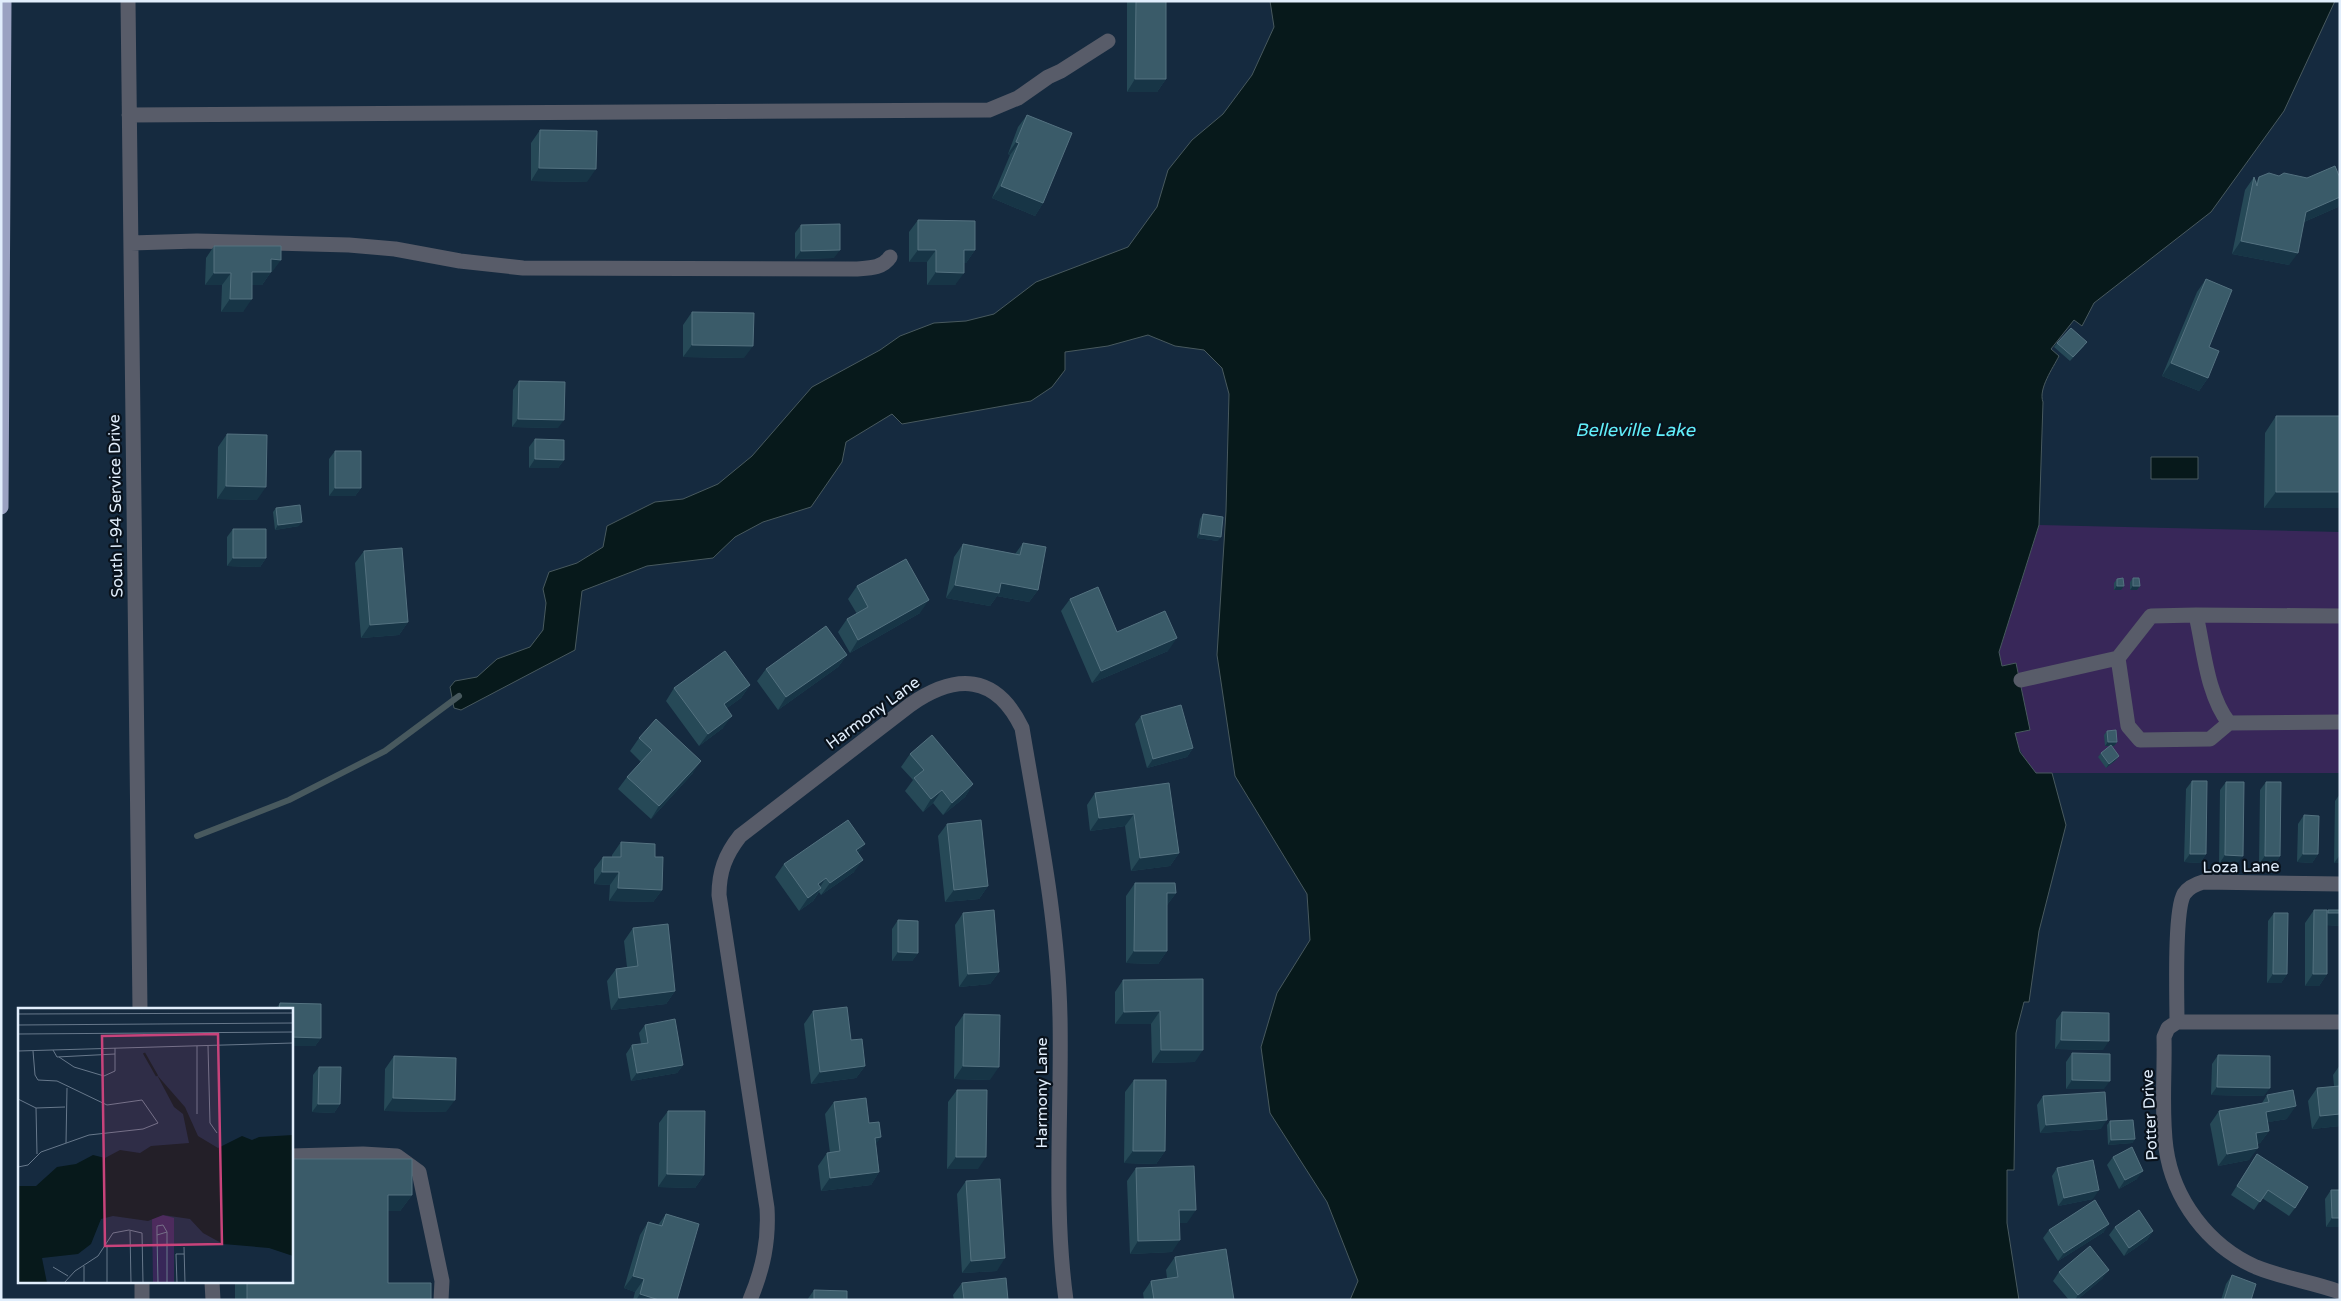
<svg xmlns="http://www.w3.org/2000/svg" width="2341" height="1301" font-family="'Varela Round',sans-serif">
<rect width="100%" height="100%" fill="#152a3f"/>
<path fill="#382759" d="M2039,525L2340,532V773H2036C2025,760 2018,750 2015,733L2029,730L2016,663L2002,666L1999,652Z"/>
<path fill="#07191b" stroke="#48595e" d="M1270,1H2335L2284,111L2211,212L2094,303L2082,326L2074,320L2051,349L2059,356C2053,368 2038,389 2043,402L2039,525L1999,652L2002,666L2016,663L2030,730L2015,733L2020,752L2036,773H2052L2066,825L2039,931L2029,1002H2024L2016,1033L2014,1170H2007V1223L2019,1300H1350L1358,1281L1327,1202L1270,1113L1261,1047L1277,993L1310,940L1307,894L1235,776L1217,655L1226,511L1229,394L1222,368L1204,350L1175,346L1148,335L1108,346L1065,352V370L1052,387L1031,401L902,424L892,414L846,442L842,462L811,507L763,522L735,537L713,558L647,566L582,591L575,650L461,710L454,708L450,687L455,681L477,677L497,659L530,647L543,630L546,603L543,589L549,572L577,563L603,547L607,526L655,502L683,499L718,484L752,456L812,387L880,350L900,336L934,323L966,321L994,314L1036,282L1128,247L1157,207L1168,170L1192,140L1223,114L1252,75L1274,27Z
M2151,457H2198V479H2151Z"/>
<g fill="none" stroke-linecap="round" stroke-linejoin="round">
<path stroke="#48595e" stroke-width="6" d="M197,836L289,800L385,751L459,696"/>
<path stroke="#585c69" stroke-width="15" d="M128,1L140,1010
M129,115L989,110L1018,98L1048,77L1061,71L1108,41
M131,243L197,241L349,245L395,249L460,261L523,268L855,269C868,268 882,269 890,257
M2196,615L2151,616L2118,658L2128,726L2140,740L2210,739L2229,723
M2340,616L2196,615C2204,650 2207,695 2229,723L2340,722
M2021,680L2118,658
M2177,1022L2168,1028L2164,1037C2165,1074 2161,1112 2166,1148C2173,1199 2208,1246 2256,1267C2283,1278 2312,1282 2340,1292
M2177,1022C2177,998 2174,911 2184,894C2188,888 2196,884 2203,882L2340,884
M2177,1022H2340
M291,1156L363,1154L397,1156L419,1172L442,1281L441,1300
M142,1282V1300
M212,1282L213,1300
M750,1300C763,1269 769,1241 767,1208L719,895C719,872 725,855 740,836L910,705C956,673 996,674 1022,728C1038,824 1058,920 1060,1017C1062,1111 1053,1206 1066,1300"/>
<path stroke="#9aa2c2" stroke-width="15" d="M1,507L4,1"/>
</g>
<path fill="#264957" d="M1127,1H1166V79L1157,92H1127Z
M1027,115L1043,203L1035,216L992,198L1010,155L1008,154L1018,127Z
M540,130L587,182L531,181V143Z
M2254,177L2256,182L2259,177L2338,207L2304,222L2289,265L2232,254L2245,190Z
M918,220L975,250L966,263H964L955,285H927V262H909V232Z
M801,225L834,258L795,259V233Z
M214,246L272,272H271L262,285H252L243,312H221L222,285H205L206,258Z
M2206,279L2209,347L2208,378L2199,391L2162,376L2197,292Z
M692,312L744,358L683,357V325Z
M2057,343L2084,346L2070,361L2054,347Z
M519,381L558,428L512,427L513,390Z
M2276,416H2340V508H2264L2265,433Z
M227,434L257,500L217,499L218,447Z
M535,439L564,460L558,468H529V447Z
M335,451L361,488L355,496H329V459Z
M276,508L299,526L275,530L273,512Z
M1203,514L1218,541L1197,538L1200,519Z
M233,529L266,558L260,567L227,566V537Z
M1023,543L1038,590L1029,602L997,596L990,606L946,598L954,557L963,544L1015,554Z
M364,551L408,622L399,635L361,638L355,563Z
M2133,578L2140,586L2137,590H2130V582Z
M2117,579L2121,590H2114V583Z
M857,586L920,613L850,653L838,632L847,619L857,614L848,599Z
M1070,599L1117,632L1168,651L1092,683L1061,611Z
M847,655L838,667L778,710L757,681L766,669Z
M750,685L741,698L727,708L723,728L699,746L666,701L674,688Z
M1141,716L1193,748L1187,757L1147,768L1135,724Z
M2107,731L2117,742L2114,746H2111L2119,756L2116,760L2106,768L2098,757L2101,753L2110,746H2105L2104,735Z
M639,738L693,773L651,819L618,789L627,777L641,762L630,751Z
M910,754L973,784L965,797L943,815L933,803L923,812L905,791L913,780L901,767Z
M2192,781L2206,854L2200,863L2184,862L2186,789Z
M2226,782L2237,864H2219L2220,790Z
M2266,782L2280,856L2274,865L2259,864L2260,790Z
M1169,783L1179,853L1170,866L1131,871L1125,826L1090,831L1087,805L1095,793Z
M2340,794V863H2334L2335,801Z
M2304,815L2318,854L2312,863L2297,862L2298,824Z
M947,824L988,886L979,899L945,902L938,836Z
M621,842L655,857L662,890L653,902L609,901L610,885L594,884V869L603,857H612V855Z
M858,854L854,872L821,895L819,892L813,901L799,911L775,877L784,864Z
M1135,883L1176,893L1167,905V951L1158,964L1126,963V896Z
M2314,910L2327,912L2328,910H2340V926L2327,925V974L2319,986H2305V923Z
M963,913L999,972L990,984L959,987L955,925Z
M2274,913L2287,974L2281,983H2267L2268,921Z
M898,920L918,953L912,961H892V929Z
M633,928L675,991L666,1004L611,1010L607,981L616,969L627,967L624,941Z
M1203,979L1195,1062L1152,1063L1151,1024H1115V992L1123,980Z
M280,1003L321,1004V1038L315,1046H291V1010H275Z
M813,1011L851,1040L865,1066L856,1078L811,1084L804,1024Z
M2062,1012L2103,1050L2055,1049L2056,1020Z
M964,1014L990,1080L954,1079L955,1027Z
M645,1025L683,1065L677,1073L631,1081L626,1054L632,1045L641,1044L639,1033Z
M2072,1053L2104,1089H2066V1062Z
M2218,1055L2264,1096L2211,1095L2212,1064Z
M394,1056L446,1112L384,1111L385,1069Z
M2340,1065V1126L2312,1129L2308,1101L2317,1088L2334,1086L2333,1075Z
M319,1067L340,1104L334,1113L312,1112L313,1075Z
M1134,1080L1165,1151L1156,1164L1124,1163L1125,1092Z
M957,1090L978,1169H947L948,1102Z
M2267,1095L2287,1119L2268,1122L2269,1131L2260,1143L2257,1144L2249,1160L2218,1166L2210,1124L2219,1111L2262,1103Z
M2043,1096L2101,1129L2040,1133L2037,1105Z
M834,1102L869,1123L876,1144L879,1172L871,1185L821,1191L818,1166L827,1153H830L825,1114Z
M668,1111L704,1175L695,1188L658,1187L659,1123Z
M2110,1121L2135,1139L2132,1143L2108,1145L2107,1125Z
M2257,1154L2295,1208L2289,1216L2262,1198L2254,1210L2231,1195Z
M2113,1157L2137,1179L2119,1189L2107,1165Z
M412,1159V1195L400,1211H388V1283L431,1300H235V1282H291Z
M1136,1168L1187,1223H1180L1172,1252L1130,1254L1127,1181Z
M2057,1168L2093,1199L2058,1206L2052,1176Z
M966,1181L997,1271L962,1273L957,1194Z
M2331,1190L2340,1227H2326L2325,1199Z
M666,1214L677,1300H633L635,1292L624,1288L640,1235L648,1222L658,1225Z
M2115,1227L2153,1231L2147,1240L2124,1256L2109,1235Z
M2049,1230L2104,1232L2058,1261L2043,1238Z
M1175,1257L1234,1300H1144L1143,1293L1151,1281L1167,1278L1166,1270Z
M2059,1272L2103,1278L2077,1300H2069L2053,1281Z
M2232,1275L2251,1300H2221L2226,1284Z
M962,1283L1008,1300H954L953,1295Z
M814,1290L847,1300H807Z"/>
<path fill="#173546" d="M1135,79H1166L1157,92H1127Z
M1016,142L1019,143L1010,155L1008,154Z
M539,168L596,169L587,182L531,181Z
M1001,186L1043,203L1035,216L992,198Z
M2340,197V204L2338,207L2297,225L2306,212Z
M2241,241L2298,253L2289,265L2232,254Z
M840,250L834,258L795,259L801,251Z
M918,250H936L927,262H909Z
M964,250H975L966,263H955Z
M271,259L281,260L272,272H262Z
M252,272H271L262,285H243Z
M936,272L964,273L955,285H927Z
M214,273H231L222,285H205Z
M230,299H252L243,312H221Z
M692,345L753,346L744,358L683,357Z
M2171,363L2208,378L2199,391L2162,376Z
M518,419L564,420L558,428L512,427Z
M535,459L564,460L558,468H529Z
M226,486L266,487L257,500L217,499Z
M335,488H361L355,496H329Z
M2276,492H2340V508H2264Z
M302,522L299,526L275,530L278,525Z
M1200,534L1221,537L1218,541L1197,538Z
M233,558H266L260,567L227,566Z
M1001,583L1038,590L1029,602L997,596L990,606L946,598L955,585Z
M2117,586H2124L2121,590H2114Z
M2133,586H2140L2137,590H2130Z
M929,600L920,613L850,653L858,640Z
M408,622L399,635L361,638L370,625Z
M1177,638L1168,651L1092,683L1101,671Z
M847,655L838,667L778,710L786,697Z
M750,685L741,698L715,717L724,704Z
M732,716L723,728L699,746L708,734Z
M2108,742H2117L2114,746H2105Z
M1193,748L1187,757L1147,768L1153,759Z
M2119,756L2116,760L2106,768L2109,764Z
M701,761L693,773L651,819L659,806Z
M973,784L965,797L943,815L952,803Z
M942,790L933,803L923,812L931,799Z
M1134,814L1125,826L1090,831L1099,818Z
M865,844L856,857V850Z
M1179,853L1170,866L1131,871L1140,858Z
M2190,854H2206L2200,863L2184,862Z
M2303,854H2318L2312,863L2297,862Z
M2225,855L2243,856L2237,864H2219Z
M2340,855V863H2334Z
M2265,856H2280L2274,865L2259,864Z
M863,860L854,872L821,895L830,883Z
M602,872H619L610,885L594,884Z
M826,878L818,890V884Z
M988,886L979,899L945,902L954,890Z
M618,888L662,890L653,902L609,901Z
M821,888L813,901L799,911L808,898Z
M1167,893H1176L1167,905Z
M2328,913H2340V926L2320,925Z
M1134,951H1167L1158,964L1126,963Z
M898,952L918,953L912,961H892Z
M999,972L990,984L959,987L968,974Z
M2273,974H2287L2281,983H2267Z
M2313,974H2327L2319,986H2305Z
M675,991L666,1004L611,1010L619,998Z
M1160,1011L1151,1024H1115L1124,1012Z
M291,1037L321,1038L315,1046H291Z
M2061,1040L2109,1041L2103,1050L2055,1049Z
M1161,1050H1203L1195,1062L1152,1063Z
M683,1065L677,1073L631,1081L637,1073Z
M865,1066L856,1078L811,1084L820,1072Z
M963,1066L999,1067L990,1080L954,1079Z
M2072,1080L2110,1081L2104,1089H2066Z
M2217,1087L2270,1088L2264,1096L2211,1095Z
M393,1098L455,1100L446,1112L384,1111Z
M318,1104H340L334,1113L312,1112Z
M2296,1106L2287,1119L2257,1124L2266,1112Z
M2340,1114V1126L2312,1129L2320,1116Z
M2107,1120L2101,1129L2040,1133L2046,1125Z
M2269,1131L2260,1143L2247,1146L2256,1133Z
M881,1137L872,1150L875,1138Z
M2135,1139L2132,1143L2108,1145L2111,1140Z
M2258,1148L2249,1160L2218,1166L2227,1154Z
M1133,1151H1165L1156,1164L1124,1163Z
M956,1157H986L978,1169H947Z
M2143,1171L2137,1179L2119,1189L2125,1180Z
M879,1172L871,1185L821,1191L830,1178Z
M667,1174L704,1175L695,1188L658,1187Z
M2099,1190L2093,1199L2058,1206L2064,1198Z
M388,1195H412L400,1211H376Z
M1179,1210H1196L1187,1223H1170Z
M2332,1218H2340V1227H2326Z
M2109,1224L2104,1232L2058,1261L2064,1253Z
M2153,1231L2147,1240L2124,1256L2129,1248Z
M1180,1240L1172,1252L1130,1254L1138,1241Z
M1005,1258L997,1271L962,1273L971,1261Z
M2109,1270L2103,1278L2077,1300H2075L2078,1295Z
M633,1276L644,1279L635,1292L624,1288Z
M640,1294L659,1300H636Z"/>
<path fill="#3a5b69" stroke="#547280" d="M1136,1H1166V79H1135Z
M1027,115L1072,133L1043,203L1001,186L1019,143L1016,142Z
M540,130L597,131L596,169L539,168Z
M2335,166L2340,178V197L2306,212L2298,253L2241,241L2254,177L2257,186L2259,177L2269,173L2279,176L2284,173L2307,178Z
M918,220L975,221V250H964V273L936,272V250H918Z
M840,224V250L801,251V225Z
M214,246H281V260L271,259V272H252V299H230L231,273H214Z
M2206,279L2232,290L2209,347L2219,351L2208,378L2171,363Z
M692,312L754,313L753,346L692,345Z
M2071,328L2087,342L2073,357L2057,343Z
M519,381L565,382L564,420L518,419Z
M2276,416H2340V492H2276Z
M227,434L267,435L266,487L226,486Z
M535,439L564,440V460L535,459Z
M335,451H361V488H335Z
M300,505L302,522L278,525L276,508Z
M1203,514L1223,517L1221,537L1200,534Z
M233,529H266V558H233Z
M1023,543L1046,547L1038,590L1001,583L999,593L955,585L963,544L1020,555Z
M402,548L408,622L370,625L364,551Z
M906,559L929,600L858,640L847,619L868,607L857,586Z
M2123,578L2124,586H2117V579Z
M2133,578H2139L2140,586H2133Z
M1098,587L1117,632L1165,611L1177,638L1101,671L1070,599Z
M826,626L847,655L786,697L766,669Z
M725,651L750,685L724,704L732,716L708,734L674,688Z
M1181,705L1193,748L1153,759L1141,716Z
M656,719L701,761L659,806L627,777L652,750L639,738Z
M2116,730L2117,742H2108L2107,731Z
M932,735L973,784L952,803L942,790L931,799L914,778L924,770L910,754Z
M2111,745L2119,756L2109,764L2101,753Z
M2192,781H2207L2206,854H2190Z
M2226,782H2244L2243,856L2225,855Z
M2266,782H2281L2280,856H2265Z
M1169,783L1179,853L1140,858L1134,814L1099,818L1095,793Z
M2304,815L2319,816L2318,854H2303Z
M848,820L865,844L856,850L863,860L830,883L826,878L818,884L821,888L808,898L784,864Z
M981,820L988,886L954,890L947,824Z
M621,842L655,844V857H663L662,890L618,888L619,872H602L603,857H621Z
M1135,883H1175L1176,893H1167V951H1134Z
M994,910L999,972L968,974L963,913Z
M2314,910H2327V974H2313Z
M2328,910H2340V913H2328Z
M2274,913H2288L2287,974H2273Z
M898,920L918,921V953L898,952Z
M668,924L675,991L619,998L616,969L638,966L633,928Z
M1203,979V1050H1161L1160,1011L1124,1012L1123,980Z
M280,1003L321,1004V1038L291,1037V1010H279Z
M847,1007L851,1040L862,1039L865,1066L820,1072L813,1011Z
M2062,1012L2109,1013V1041L2061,1040Z
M964,1014L1000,1015L999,1067L963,1066Z
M675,1019L683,1065L637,1073L632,1045L648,1043L645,1025Z
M2072,1053L2110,1054V1081L2072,1080Z
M2218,1055L2270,1056V1088L2217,1087Z
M394,1056L456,1058L455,1100L393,1098Z
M319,1067H341L340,1104H318Z
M1134,1080H1166L1165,1151H1133Z
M2340,1086V1114L2320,1116L2317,1088Z
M957,1090H987L986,1157H956Z
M2293,1090L2296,1106L2266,1112L2269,1131L2256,1133L2258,1148L2227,1154L2219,1111L2269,1102L2267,1095Z
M2105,1092L2107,1120L2046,1125L2043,1096Z
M866,1098L869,1123L879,1122L881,1137L875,1138L879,1172L830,1178L827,1153L840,1151L834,1102Z
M668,1111H705L704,1175L667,1174Z
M2133,1120L2135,1139L2111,1140L2110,1121Z
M2132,1147L2143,1171L2125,1180L2113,1157Z
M2257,1154L2308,1187L2295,1208L2268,1190L2260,1202L2237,1186Z
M291,1159H412V1195H388V1283H431V1300H247V1282H291Z
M2093,1160L2099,1190L2064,1198L2057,1168Z
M1194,1166L1196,1210H1179L1180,1240L1138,1241L1136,1168Z
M1000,1179L1005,1258L971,1261L966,1181Z
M2331,1190H2340V1218H2332Z
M2095,1200L2109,1224L2064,1253L2049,1230Z
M2139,1210L2153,1231L2129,1248L2115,1227Z
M666,1214L699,1224L677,1300H659L640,1294L644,1279L633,1276L648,1222L662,1226Z
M2090,1246L2109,1270L2078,1295L2059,1272Z
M1226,1249L1234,1300H1154L1151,1281L1178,1277L1175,1257Z
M2232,1275L2256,1284L2251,1300H2224Z
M1006,1278L1008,1300H964L962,1283Z
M814,1290L847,1291V1300H814Z"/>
<g text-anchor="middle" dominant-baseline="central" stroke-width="4.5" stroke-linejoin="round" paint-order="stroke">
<g font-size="16" fill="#e1eefc" stroke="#09121c">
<text transform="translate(116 506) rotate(-91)">South I-94 Service Drive</text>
<text transform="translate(873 713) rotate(-36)">Harmony Lane</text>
<text transform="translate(2241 867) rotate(-1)">Loza Lane</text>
<text transform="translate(1042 1093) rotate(-90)">Harmony Lane</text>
<text transform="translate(2150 1115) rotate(-93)">Potter Drive</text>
</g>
<g font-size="18" font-style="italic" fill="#62effb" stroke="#09121c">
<text x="1635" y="430">Belleville Lake</text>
</g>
</g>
<g transform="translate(18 1008)">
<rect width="275" height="275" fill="#152a3f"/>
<path d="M145,207L156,210V275H135L134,210Z" fill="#382759"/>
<path d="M139,67L167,99L180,128L200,140L224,128L234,132L241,129L275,127V248L251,240L205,236L185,225L172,211L145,207L130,213L95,208L83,211L73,236L60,246L24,250L29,275H0V178H18L39,159L58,156L75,147L87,150L102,142L122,145L133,138L171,135L165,106L156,99Z" fill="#07191b"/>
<path fill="none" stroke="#07191b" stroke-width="2.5" d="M126,45L139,68"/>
<path fill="none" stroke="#67788b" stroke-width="1" d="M0,6L275,5M0,17L275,15M0,26L275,24M190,38L192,115L199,125M35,42L39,49L97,46V40M0,43L275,35M41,49L56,59L86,68L97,63V46M0,91L18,100L47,99M18,100L19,146M179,106V38M48,135L49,80M0,159L10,157L23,144L71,127L125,121L140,115L124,92L89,97L39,73L20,72L17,67L15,43M112,223L113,275M139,227V218L145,217L149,224M89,238V275M166,239L167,275M66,258V275M35,259L50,268M46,275L57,263L80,248L95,225L111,222L124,225L125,275M140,275L139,227L149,224V275M159,275L158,246H166"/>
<path fill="#c8437b" fill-opacity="0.15" stroke="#c8437b" stroke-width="2.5" d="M200,26L204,236L87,238L84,28Z"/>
<rect width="275" height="275" fill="none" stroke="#e1eefc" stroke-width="2.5"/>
</g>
<rect width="2341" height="1301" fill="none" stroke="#e1eefc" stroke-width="5"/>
</svg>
